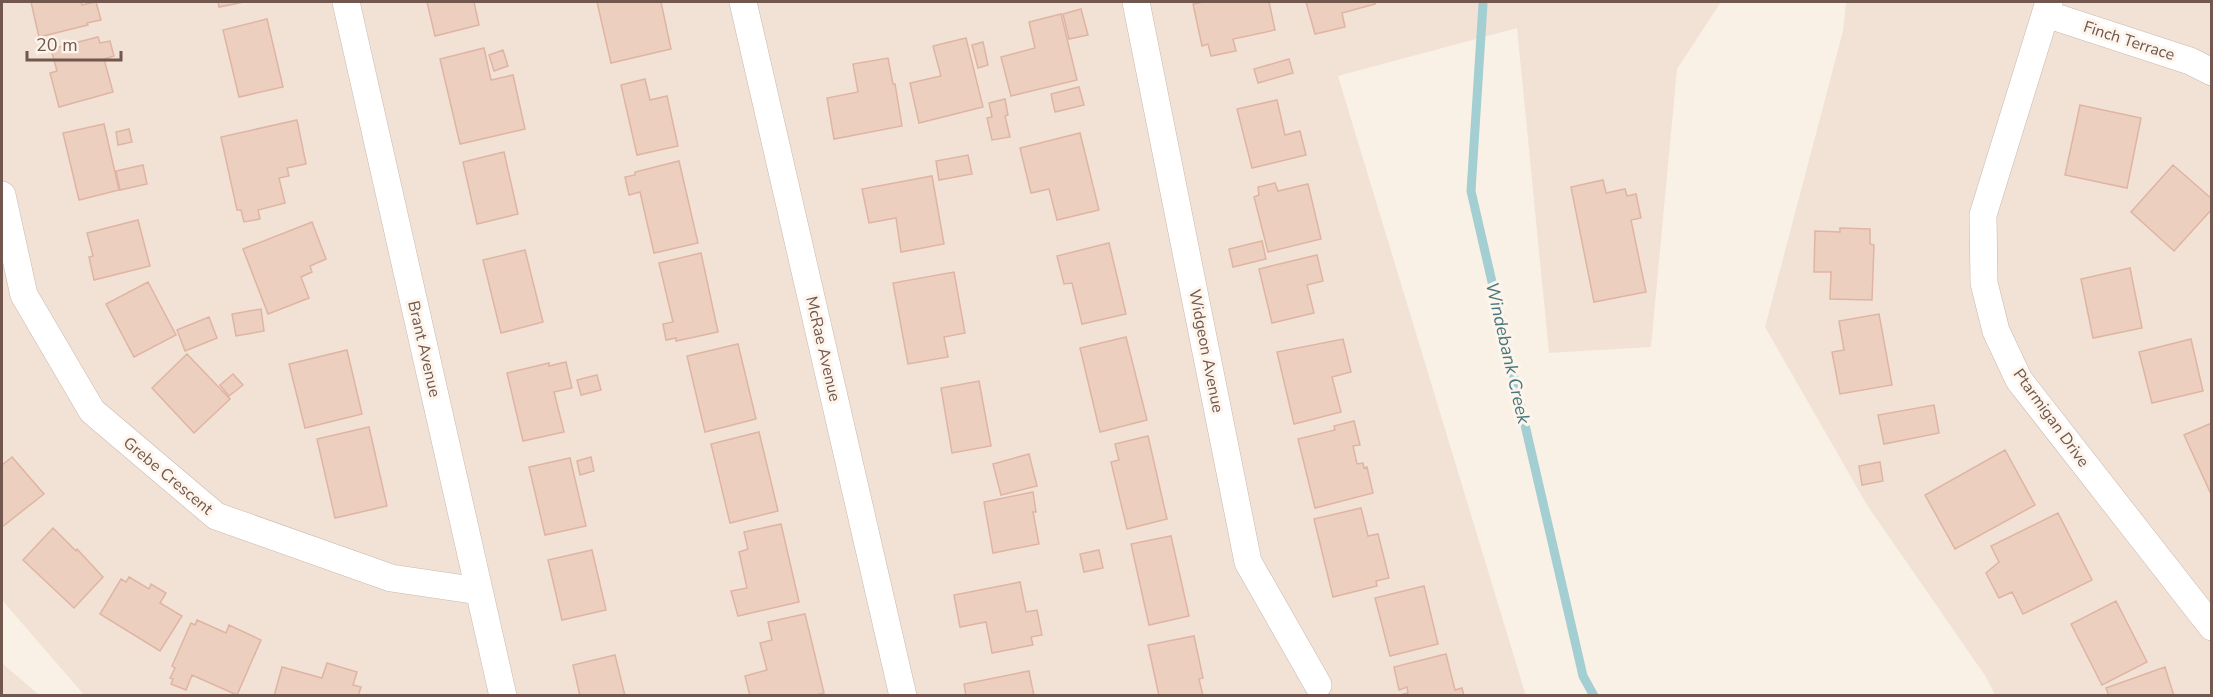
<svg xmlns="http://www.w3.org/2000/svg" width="2213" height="697" font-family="'Nunito Sans',sans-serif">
<rect width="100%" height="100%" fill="#faf1e6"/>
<path fill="#f1e2d5" d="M2,2H1721L1677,69L1651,347L1549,353L1517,28L1338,76L1526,696L84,695L2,600Z
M1846,2H2211V695H1995L1986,677L1867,505L1765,327L1843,31Z
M2,663L10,670L39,695H2Z"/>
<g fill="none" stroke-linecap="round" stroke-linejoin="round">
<path stroke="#a3cfd3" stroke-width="9" d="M1483,4L1471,191L1583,676L1594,696"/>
</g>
<path fill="#edcfc0" stroke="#dfb4a2" stroke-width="1.5" d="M31,2H81L82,5L96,2L101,20L87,23L88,25L39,37Z
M218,2H244L219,7Z
M427,2H474L479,25L435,36Z
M597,2H661L671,49L611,63Z
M1204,2H1269L1275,30L1233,39L1236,51L1211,56L1208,44L1202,46L1193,4Z
M1306,2H1374L1375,4L1342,13L1345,27L1315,34Z
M1081,9L1088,35L1069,39L1063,14Z
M1061,14L1077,80L1011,96L1001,57L1035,48L1029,22Z
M267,19L283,87L239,97L223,30Z
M98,37L100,43L110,41L114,56L104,59L113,92L59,107L50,73L57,71L51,49Z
M966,38L983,107L919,123L910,83L941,76L933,46Z
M983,42L988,65L978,68L972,45Z
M484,48L491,80L513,75L525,129L460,144L440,59Z
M503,50L508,66L494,71L489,55Z
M888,58L893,84H895L902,126L834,139L827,98L858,92L853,64Z
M1289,59L1293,73L1258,83L1254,69Z
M645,79L650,100L667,96L678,146L637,155L621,85Z
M1079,87L1084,105L1055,112L1051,94Z
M1005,99L1008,115L1005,116L1010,137L992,140L987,118L992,117L989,103Z
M1277,100L1285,135L1300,131L1306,155L1252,168L1237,109Z
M2080,105L2141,118L2127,188L2065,175Z
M297,120L306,164L287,168L289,176L279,178L285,203L258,210L260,219L244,222L241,210H237L221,137Z
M104,124L119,190L79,200L63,133Z
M129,129L132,142L118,145L116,132Z
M1080,133L1099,210L1057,220L1049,189L1031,193L1020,148Z
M504,152L518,214L477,224L463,162Z
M968,155L972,174L939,180L936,161Z
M679,161L698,243L654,253L640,192L629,195L625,177L635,175V172Z
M143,165L147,184L120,190L116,171Z
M2173,165L2212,199V209L2174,251L2131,212Z
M932,176L944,244L901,252L896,218L869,223L862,189Z
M1603,180L1606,193L1625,189L1627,196L1636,194L1641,218L1631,220L1646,292L1594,302L1571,187Z
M1275,183L1278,191L1308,184L1321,239L1268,252L1254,197L1259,195L1258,187Z
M138,220L150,266L94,280L89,257L93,256L87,233Z
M312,222L326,259L310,266L312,272L301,277L309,298L268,314L243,249Z
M1840,228L1870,229V244L1874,245L1872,300L1830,299L1831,272H1814L1815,231L1840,232Z
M1262,241L1266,259L1233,267L1229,249Z
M1109,243L1126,314L1082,324L1072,283L1064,284L1057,256Z
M525,250L543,322L501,333L483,260Z
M701,253L718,332L676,341V338L666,340L663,324L673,322L659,263Z
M1317,255L1323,281L1307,285L1314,313L1272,323L1259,269Z
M2130,268L2142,328L2093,338L2081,279Z
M954,272L965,333L944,337L948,357L908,364L893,283Z
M148,282L176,335L134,357L106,304Z
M261,309L264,331L236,336L232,314Z
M1879,314L1892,385L1840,394L1832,352L1844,350L1839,321Z
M209,317L217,338L185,351L177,330Z
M1126,337L1147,420L1100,432L1080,348Z
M1343,339L1351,372L1332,377L1341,412L1294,424L1277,352Z
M2191,339L2203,391L2152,403L2139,352Z
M738,344L756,419L705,432L687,356Z
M347,350L362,414L305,428L289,364Z
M187,354L230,399L194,433L152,388Z
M566,362L572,388L554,392L564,432L523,441L507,373L549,363V366Z
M233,374L243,385L229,396L220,385Z
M597,375L601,390L581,395L577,380Z
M979,381L991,446L952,453L941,388Z
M1934,405L1939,433L1884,444L1878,415Z
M1354,421L1360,445L1353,446L1357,464L1363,463L1364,468L1367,467L1373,493L1315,508L1298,439L1335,430L1334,426Z
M2212,423V491L2210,492L2184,435Z
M369,427L387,506L335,518L317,439Z
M759,432L778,511L730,523L711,444Z
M1148,436L1167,519L1127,529L1111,462L1119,460L1115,444Z
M2005,450L2035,505L1955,549L1925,495Z
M1029,454L1037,486L1001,495L993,464Z
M12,457L44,494L2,527V465Z
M591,457L594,471L580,475L577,461Z
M570,458L586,526L545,535L529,467Z
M1880,462L1883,481L1862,485L1859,466Z
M1033,492L1036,512H1033L1039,544L993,553L984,502Z
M1361,508L1368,536L1378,534L1389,578L1376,581L1377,586L1333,597L1314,519Z
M2058,513L2092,580L2023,614L2012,592L1999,598L1986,573L1999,562L1991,546Z
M781,524L799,602L738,616L731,591L747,588L739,552L748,549L744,532Z
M53,528L76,551L77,549L103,577L74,608L23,560Z
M1171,536L1189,616L1149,625L1131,544Z
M592,550L606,610L562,620L548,560Z
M1099,550L1103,568L1084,572L1080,554Z
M129,577L149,589L151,584L166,593L160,603L182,616L160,651L100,614L121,579L126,582Z
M1020,582L1026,612L1037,610L1042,635L1031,637L1033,645L992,653L986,622L960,627L954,595Z
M1424,586L1438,644L1390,656L1375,598Z
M2116,601L2147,662L2102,685L2071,624Z
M805,614L824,693L812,696H750L745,676L767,670L760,643L772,640L768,622Z
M197,620L226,633L229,625L261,640L237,695L192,675L186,690L171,684L173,679L170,678L175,668L172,666L191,623L195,625Z
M1194,636L1203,678L1199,679L1203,696H1159L1148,645Z
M1446,654L1455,690L1462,688L1464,696H1396L1408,693L1407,687L1399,690L1394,667Z
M615,655L625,696H580L573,665Z
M327,663L357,672L353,685L361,687L358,696H274L282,667L322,678Z
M2165,667L2174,696H2109L2106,688Z
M1029,671L1034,696H966L964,684Z"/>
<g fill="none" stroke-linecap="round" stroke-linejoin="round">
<defs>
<path id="street" d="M346,2L503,696
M743,2L903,696
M1136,2L1248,562L1318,685
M2049,2L1983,215L1984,283L1996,331L2019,380L2212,627
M2046,14L2190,61L2212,72
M2,195L24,295L92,411L216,516L391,578L479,591"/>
</defs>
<use href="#street" stroke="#cbb8ad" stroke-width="28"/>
<use href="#street" stroke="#fff" stroke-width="27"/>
</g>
<g text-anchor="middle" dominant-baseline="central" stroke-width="6" stroke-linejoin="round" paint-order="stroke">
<g font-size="16" fill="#71574d" stroke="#fdf5ec">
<text transform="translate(2129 41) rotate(18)">Finch Terrace</text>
<text transform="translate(424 349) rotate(77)">Brant Avenue</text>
<text transform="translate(823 349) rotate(77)">McRae Avenue</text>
<text transform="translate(1206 351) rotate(79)">Widgeon Avenue</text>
<text transform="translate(2051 418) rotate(54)">Ptarmigan Drive</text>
<text transform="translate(168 476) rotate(40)">Grebe Crescent</text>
</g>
<g font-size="18" font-style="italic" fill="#46777c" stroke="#fdf5ec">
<text transform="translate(1508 353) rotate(77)">Windebank Creek</text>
</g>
</g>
<rect width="2213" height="697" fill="none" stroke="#71574d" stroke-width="6"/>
<path d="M27 51v9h94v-9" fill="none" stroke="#71574d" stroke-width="3"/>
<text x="36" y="51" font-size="18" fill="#71574d" stroke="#fdf5ec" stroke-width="4.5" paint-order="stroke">20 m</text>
</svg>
